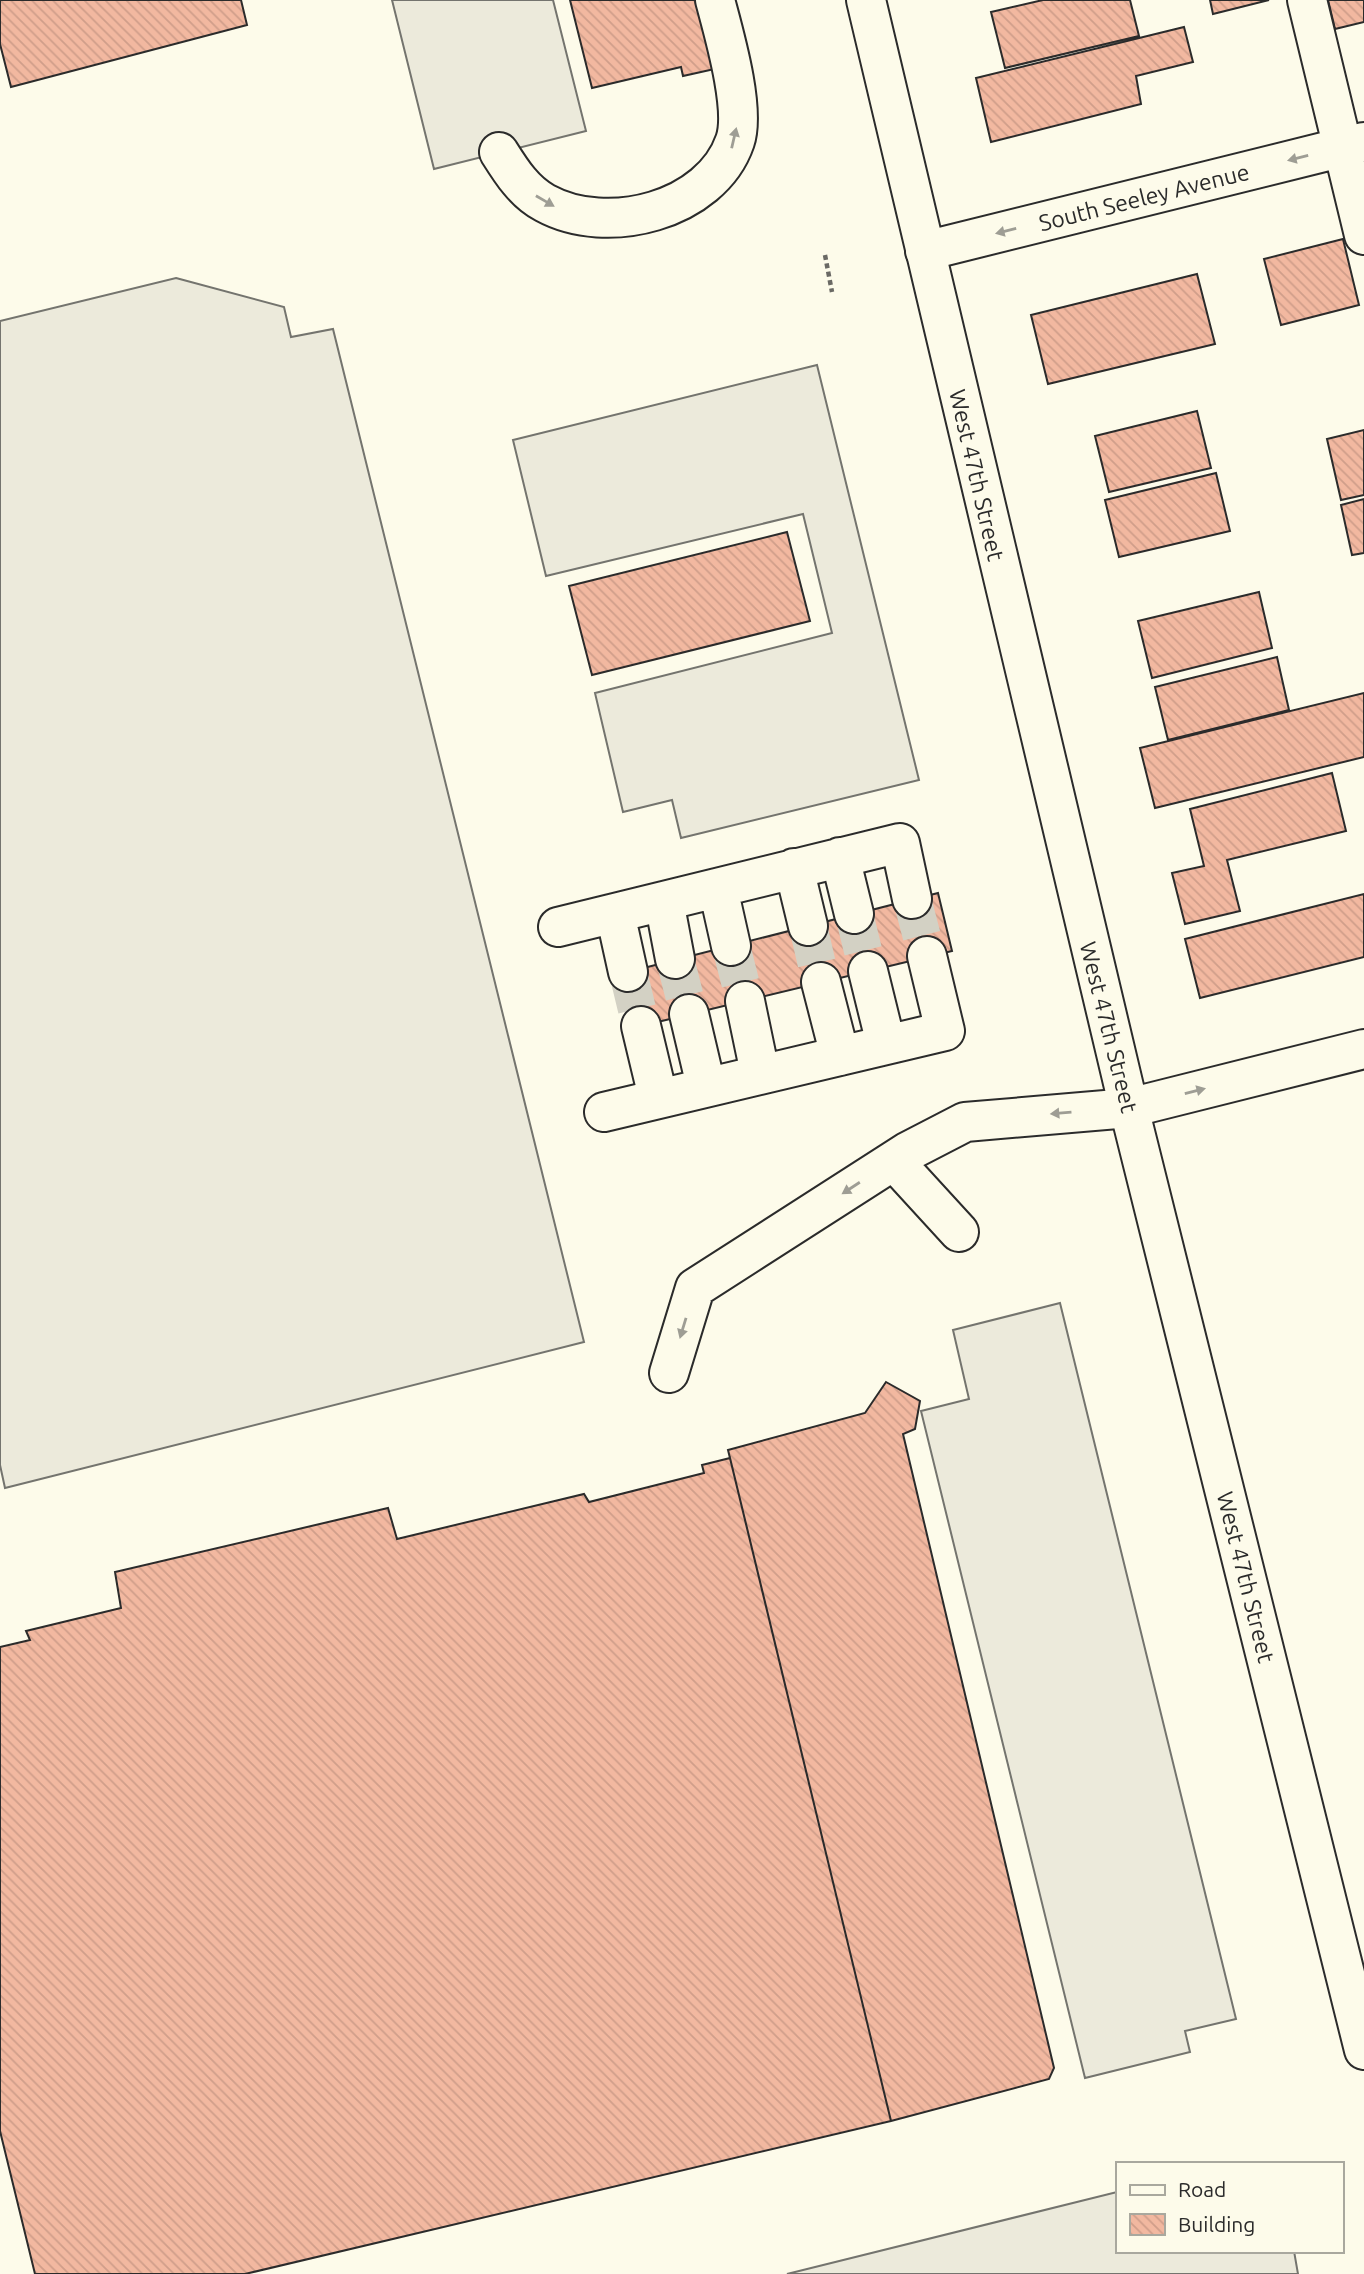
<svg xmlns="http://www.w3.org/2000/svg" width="1364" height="2274" font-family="Ubuntu,sans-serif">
<defs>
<pattern id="building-back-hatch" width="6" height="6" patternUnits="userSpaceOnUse" patternTransform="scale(1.75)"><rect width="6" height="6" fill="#f2b8a0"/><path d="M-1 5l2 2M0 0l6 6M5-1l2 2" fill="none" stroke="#d09e8a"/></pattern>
</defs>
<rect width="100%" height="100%" fill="#fdfbea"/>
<path fill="#eceadb" stroke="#74746e" stroke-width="2" d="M392,0H553L586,131L434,169Z
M176,278L284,307L291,337L333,329L584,1342L5,1488L0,1465V321Z
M817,365L919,780L681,838L672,800L623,812L595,693L832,633L803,514L546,576L513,440Z
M1060,1303L1236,2019L1185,2031L1190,2052L1085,2078L921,1411L969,1399L953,1330Z
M1117,2192V2251H1294L1298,2274H787Z"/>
<path fill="url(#building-back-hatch)" stroke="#2b2b2b" stroke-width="2" d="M0,0H241L247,25L11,87L0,44Z
M570,0H703L719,68L683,76L681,67L592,88Z
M1043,0H1130L1139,36L1005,68L991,12Z
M1210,0H1269L1213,14Z
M1328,0H1364V22L1335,29Z
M1184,27L1193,62L1136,76L1141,104L991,142L976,78Z
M1343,239L1359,305L1281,325L1264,259Z
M1197,274L1215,344L1048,384L1031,315Z
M1197,411L1211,468L1109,492L1095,436Z
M1364,430V495L1341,500L1327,439Z
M1216,473L1230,531L1119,557L1105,500Z
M1364,499V553L1352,555L1341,505Z
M787,532L810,621L592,675L569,586Z
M1259,592L1272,648L1152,678L1138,621Z
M1277,657L1289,710L1168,740L1155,687Z
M1364,693V757L1155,808L1140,748Z
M1332,773L1346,831L1227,860L1240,911L1185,924L1172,873L1204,866L1190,809Z
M938,893L952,951L641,1026L628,972Z
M1364,894V957L1200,998L1185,939Z
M886,1382L920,1401L915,1429L903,1434L1054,2068L1049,2079L891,2121L728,1450L865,1413Z
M730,1458L891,2121L245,2274H35L0,2131V1647L30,1640L26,1631L121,1608L115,1572L388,1508L397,1539L584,1494L589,1502L704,1473L702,1465Z"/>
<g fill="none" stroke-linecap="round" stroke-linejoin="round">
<path stroke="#d3d1c4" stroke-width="38" stroke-dasharray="38 19" stroke-linecap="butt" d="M912,899L927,956
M854,914L868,971
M808,926L821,982
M731,946L745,1001
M675,959L689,1014
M628,972L641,1026"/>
<defs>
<path id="minor" d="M1307,0L1364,235
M499,152C511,171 524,192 545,203C607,237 711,211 735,141C746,109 724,34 715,0
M925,251L1364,142
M840,857L854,914
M794,868L808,926
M718,888L731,946
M664,901L675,959
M615,913L628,972
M558,927L900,843L912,899
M868,971L886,1044
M821,982L840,1056
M745,1001L760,1073
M689,1014L706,1086
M641,1026L658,1097
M604,1112L945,1031L927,956
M894,1161L959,1232
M669,1373L695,1288L907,1152L965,1122L1129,1108L1364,1049"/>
<path id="major" d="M866,0L1129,1108L1364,2050"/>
</defs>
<use href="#minor" stroke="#2b2b2b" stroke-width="42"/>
<use href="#major" stroke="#2b2b2b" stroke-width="42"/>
<path stroke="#6a6964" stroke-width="4.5" stroke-dasharray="5 3.5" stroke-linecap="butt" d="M825,255L832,292"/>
<use href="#minor" stroke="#fdfbea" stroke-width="38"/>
<use href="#major" stroke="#fdfbea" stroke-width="38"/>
</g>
<defs><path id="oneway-solid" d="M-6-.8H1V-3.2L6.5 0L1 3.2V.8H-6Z" transform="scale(1.75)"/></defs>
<g fill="#9e9d94">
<use href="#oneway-solid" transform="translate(734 138) rotate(-77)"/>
<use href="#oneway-solid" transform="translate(1298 158) rotate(166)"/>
<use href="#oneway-solid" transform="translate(545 201) rotate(30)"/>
<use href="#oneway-solid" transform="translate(1006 231) rotate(166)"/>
<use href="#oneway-solid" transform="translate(1195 1091) rotate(-14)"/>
<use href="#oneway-solid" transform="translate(1061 1113) rotate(175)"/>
<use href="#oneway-solid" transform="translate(851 1188) rotate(147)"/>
<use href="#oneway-solid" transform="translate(683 1328) rotate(107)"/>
</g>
<g text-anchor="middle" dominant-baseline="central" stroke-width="5" stroke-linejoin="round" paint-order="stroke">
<g font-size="23" fill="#2b2b2b" stroke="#fdfbea">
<text transform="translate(1144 197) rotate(-14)">South Seeley Avenue</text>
<text transform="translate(977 475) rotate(77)">West 47th Street</text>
<text transform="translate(1109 1027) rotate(76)">West 47th Street</text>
<text transform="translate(1246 1577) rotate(76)">West 47th Street</text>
</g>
</g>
<rect x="1116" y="2162" width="228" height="91" fill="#fdfbea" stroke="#a9a89e" stroke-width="2"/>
<rect x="1130" y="2185" width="35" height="10" fill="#fdfbea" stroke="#a9a89e" stroke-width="2"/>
<text x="1178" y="2197" font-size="21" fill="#2b2b2b">Road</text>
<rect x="1130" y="2214" width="35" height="21" fill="url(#building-back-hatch)" stroke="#a9a89e" stroke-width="2"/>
<text x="1178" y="2232" font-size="21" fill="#2b2b2b">Building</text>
</svg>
